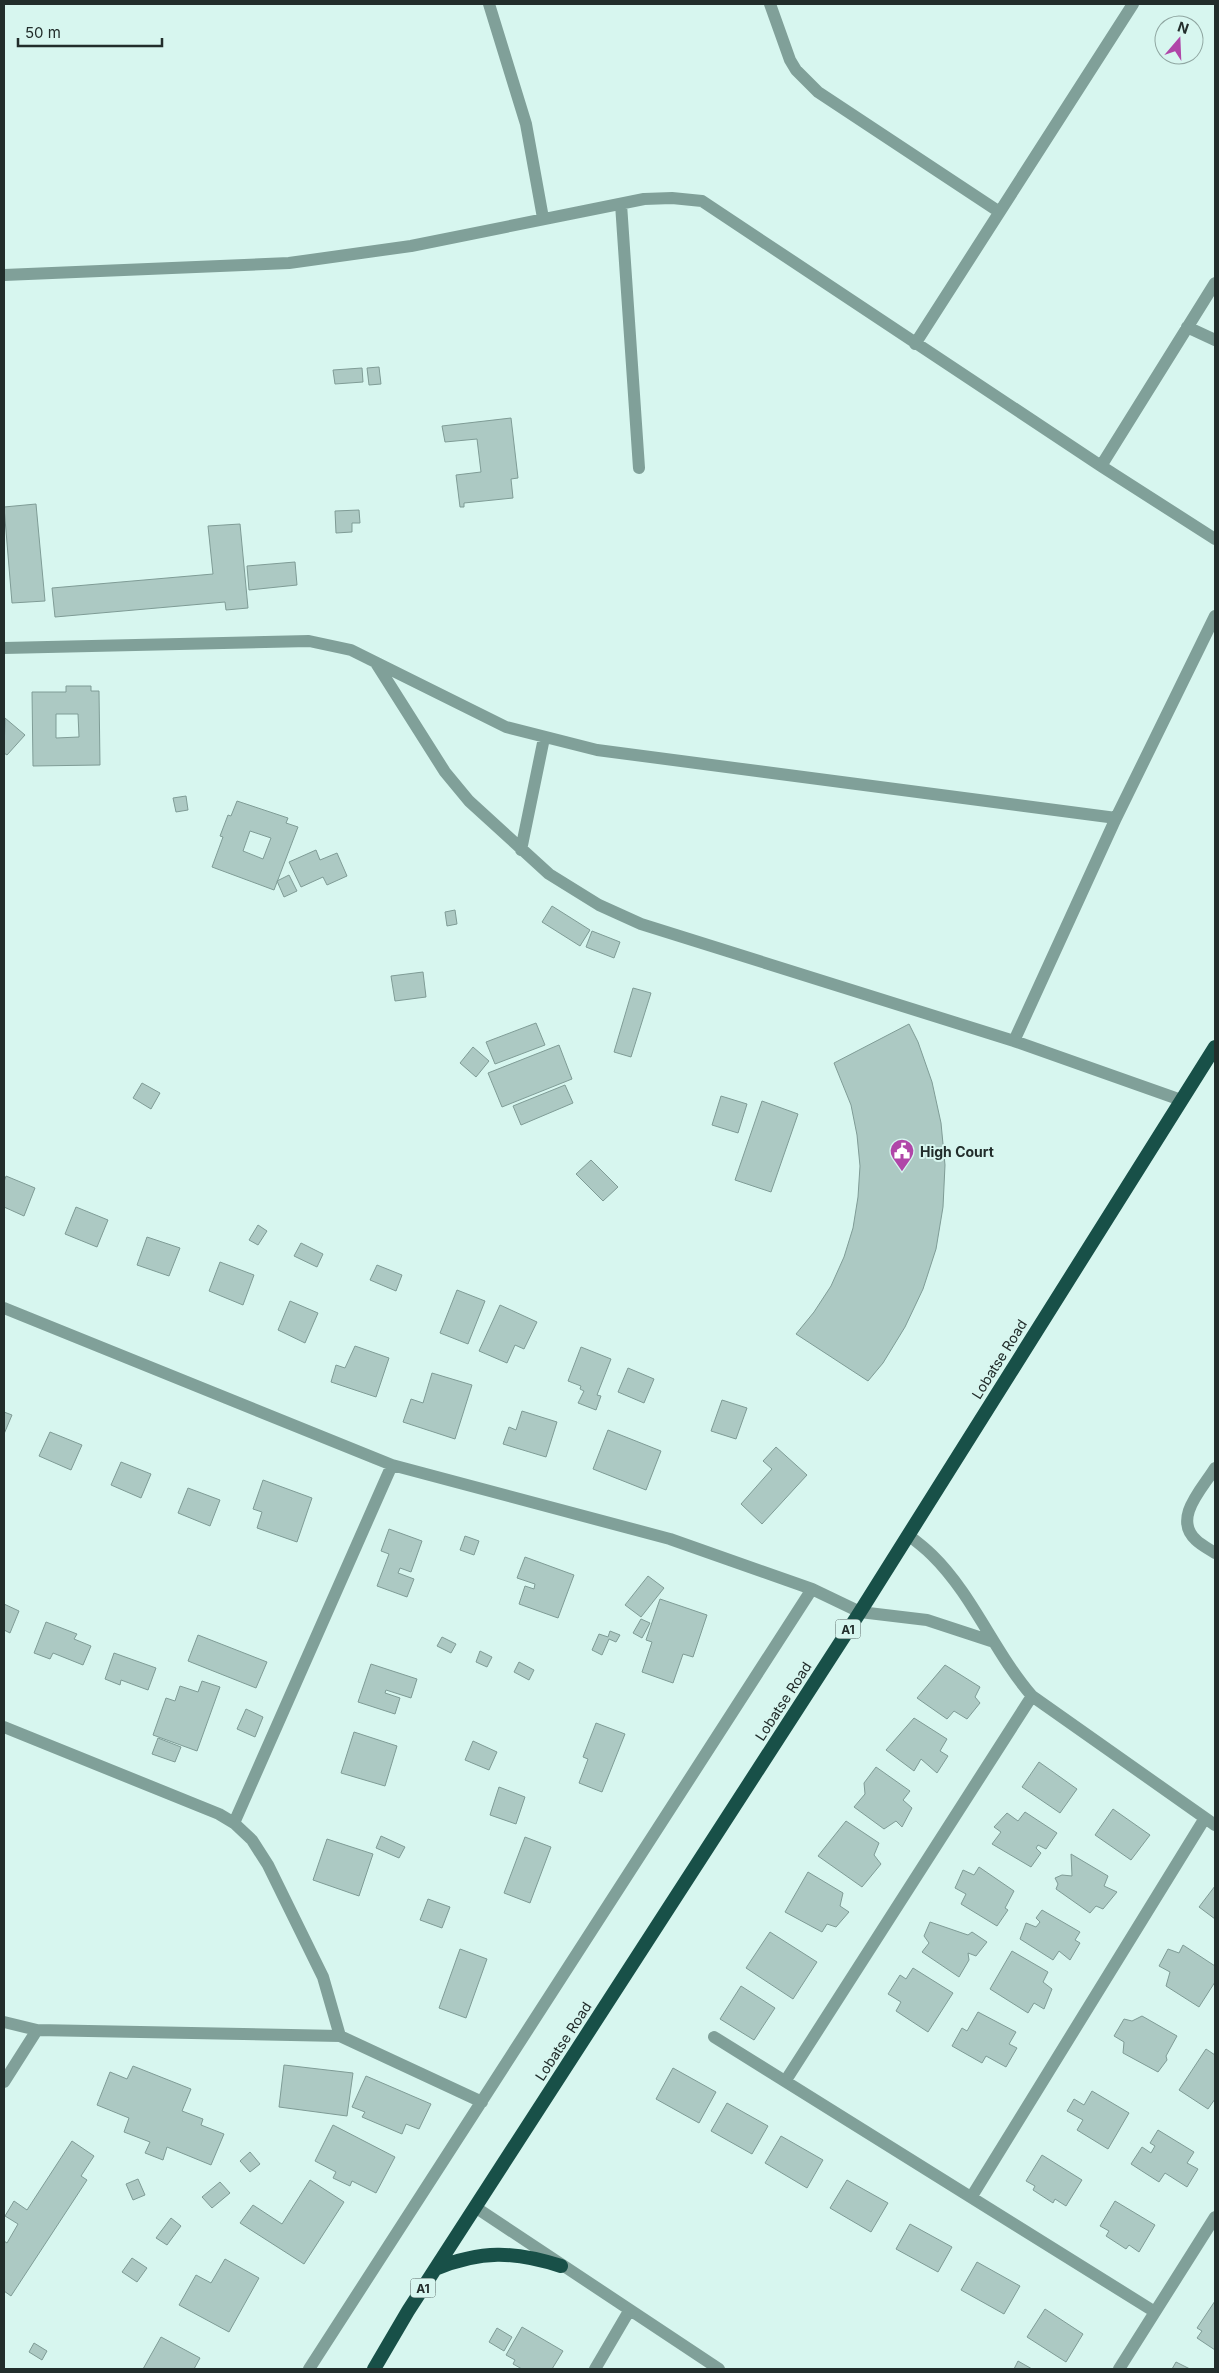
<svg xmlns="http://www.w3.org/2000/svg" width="1219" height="2373" font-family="Inter,sans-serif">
<rect width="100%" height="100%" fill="#d7f6ef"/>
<path fill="#acc9c3" stroke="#7f9c96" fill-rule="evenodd" d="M379,367L381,384L369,385L367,368Z
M362,368L363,382L335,384L333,370Z
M511,418L518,478L511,479L513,498L464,503V507H460L456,475L481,472L477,439L445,442L442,426Z
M36,504L45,601L12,603L4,507Z
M359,510L360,523H352V532L336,533L335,511Z
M240,524L248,608L226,610L225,602L55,617L52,588L213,574L208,526Z
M295,562L297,585L249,590L247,566Z
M66,686H91V691H99L100,765L33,766L32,692H66ZM56,714H78L79,737L56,738Z
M5,718L25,735L7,755L4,753Z
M186,796L188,810L176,812L173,798Z
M237,801L288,818L286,823L298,827L274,890L212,867L223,837L220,836L228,815L231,816ZM250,831L271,838L263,859L243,851Z
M316,850L320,860L337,853L347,876L327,885L323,877L301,887L289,862Z
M289,875L297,891L284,897L277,881Z
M552,906L590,930L580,946L542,922Z
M455,910L457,924L447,926L445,912Z
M592,931L620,942L614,958L586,947Z
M423,972L426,997L395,1001L391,976Z
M633,988L651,993L631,1057L614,1052Z
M536,1023L545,1045L495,1064L486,1042Z
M909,1024L918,1042L932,1082L941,1123L945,1165L943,1207L936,1249L923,1289L905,1327L883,1363L868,1381L796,1334L814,1312L831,1286L844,1257L853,1228L858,1197L860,1166L857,1135L851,1105L834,1063Z
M559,1045L572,1079L502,1107L488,1073Z
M473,1047L489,1061L476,1077L460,1063Z
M142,1083L160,1093L151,1109L133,1098Z
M565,1085L573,1103L521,1125L513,1106Z
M721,1096L747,1104L738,1133L712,1125Z
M762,1101L798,1114L771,1192L735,1180Z
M591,1160L618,1187L603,1201L576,1174Z
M6,1176L35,1188L24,1216L4,1207V1182Z
M76,1207L108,1220L97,1247L65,1234Z
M258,1225L267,1231L258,1245L249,1240Z
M147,1237L180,1248L169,1276L137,1265Z
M301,1243L323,1254L317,1267L294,1256Z
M220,1262L254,1275L243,1305L209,1291Z
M377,1265L402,1275L396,1291L370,1280Z
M457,1290L485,1301L468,1344L440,1333Z
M290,1301L318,1313L305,1343L278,1330Z
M500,1305L537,1322L524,1349L515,1345L507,1363L479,1351Z
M355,1346L389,1358L376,1397L331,1382L336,1365L345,1368Z
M581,1347L611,1359L597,1395L601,1396L596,1410L578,1403L584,1391L580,1389L581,1386L568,1381Z
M628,1368L654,1379L644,1403L618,1392Z
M432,1373L472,1385L455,1439L403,1422L411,1399L423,1403Z
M722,1400L747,1408L736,1439L711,1431Z
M522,1411L557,1422L546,1457L503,1444L509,1427L516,1430Z
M4,1412L12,1415L4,1434Z
M608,1430L661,1451L646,1490L593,1469Z
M50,1432L82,1445L71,1470L39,1456Z
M776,1447L807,1475L762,1524L741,1504L772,1469L763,1461Z
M121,1462L151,1474L141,1498L111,1485Z
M263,1480L312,1498L297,1542L257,1528L262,1512L253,1509Z
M188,1488L220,1500L210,1526L178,1513Z
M389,1529L422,1541L411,1572L400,1568L398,1573L414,1579L407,1597L377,1586L389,1554L381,1551Z
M465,1536L479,1541L474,1555L460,1550Z
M525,1557L574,1575L558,1618L519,1604L525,1586L534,1589L535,1584L517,1578Z
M648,1576L664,1588L641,1617L625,1605Z
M660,1599L707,1615L693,1657L683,1654L673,1683L642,1672L652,1642L646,1640Z
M4,1604L19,1611L10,1633L4,1630Z
M641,1619L650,1623L642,1638L633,1633Z
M46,1622L77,1634L74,1639L91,1646L83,1665L53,1653L50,1659L34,1653Z
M610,1631L620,1635L616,1642L609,1639L602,1655L592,1650L599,1634L608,1637Z
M198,1635L267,1662L256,1688L188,1661Z
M442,1637L456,1644L451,1653L437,1646Z
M480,1651L492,1657L487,1667L476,1662Z
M114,1653L156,1668L148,1690L121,1680L120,1685L105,1679Z
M519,1662L534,1670L529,1680L514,1672Z
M371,1664L417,1679L411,1698L386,1690L385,1693L400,1698L395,1714L358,1702Z
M945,1665L980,1687L975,1697L980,1703L967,1719L954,1711L947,1719L917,1698Z
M202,1681L220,1687L197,1751L153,1735L166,1698L175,1701L180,1686L198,1692Z
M246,1709L263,1717L255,1737L237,1729Z
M914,1718L947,1739L940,1751L948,1756L937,1773L921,1759L914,1771L886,1750Z
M596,1723L625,1734L602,1792L579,1783L588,1759L583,1757Z
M354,1732L397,1746L385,1786L341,1773Z
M158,1738L181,1747L175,1762L152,1754Z
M473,1741L497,1752L489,1770L465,1760Z
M1039,1762L1077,1789L1060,1813L1022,1787Z
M876,1767L910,1791L903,1800L912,1808L902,1827L896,1821L884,1829L854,1807L865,1794L864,1783Z
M499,1787L525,1797L516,1824L490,1815Z
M1113,1809L1150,1835L1131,1860L1095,1835Z
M1025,1812L1057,1833L1046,1849L1038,1845L1036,1848L1041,1853L1031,1867L992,1844L1001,1832L994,1827L1007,1813L1018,1821Z
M846,1821L879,1843L874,1855L881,1864L862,1887L818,1856Z
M381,1836L405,1847L399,1858L376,1848Z
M525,1837L551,1847L530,1903L504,1893Z
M327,1839L373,1854L359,1896L313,1880Z
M1071,1854L1108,1876L1104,1886L1117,1892L1103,1909L1096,1906L1090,1913L1056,1889L1058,1884L1055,1878L1062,1875L1072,1876Z
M979,1867L1014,1891L1005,1908L1008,1910L997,1926L961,1904L966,1894L955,1888L963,1870L974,1875Z
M808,1872L843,1893L840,1906L849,1912L836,1927L827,1924L822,1932L785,1912Z
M1215,1886V1919L1199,1907Z
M428,1899L450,1907L442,1928L420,1920Z
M1042,1910L1080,1932L1075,1940L1080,1943L1070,1960L1059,1951L1053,1960L1020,1939L1026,1923L1036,1927L1040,1922L1036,1918Z
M930,1922L968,1935L972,1932L987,1942L976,1956L968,1953L969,1960L959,1977L922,1952L929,1943L924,1936Z
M770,1932L817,1962L793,1999L746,1968Z
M1183,1945L1215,1966V1982L1199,2007L1166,1986L1170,1972L1159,1966L1168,1949L1179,1953Z
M460,1949L487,1959L466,2018L439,2008Z
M1012,1951L1048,1972L1043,1982L1052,1989L1044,2009L1034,2003L1028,2013L990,1989Z
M913,1968L953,1993L928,2032L896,2011L901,2002L888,1994L900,1975L906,1979Z
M741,1986L775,2008L754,2040L720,2019Z
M978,2012L1016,2032L1009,2044L1017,2048L1006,2067L986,2056L982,2063L952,2046L962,2028L967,2031Z
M1142,2016L1177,2036L1166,2056L1167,2060L1158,2072L1123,2053L1124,2042L1114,2036L1124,2019L1132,2021Z
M1206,2049L1215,2055V2099L1208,2109L1179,2090Z
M284,2065L353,2073L347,2116L279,2107Z
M133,2066L191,2089L182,2111L203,2119L201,2125L224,2134L211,2165L167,2147L163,2160L145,2153L150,2142L124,2132L129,2118L97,2105L110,2072L127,2079Z
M673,2068L716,2092L699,2123L656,2099Z
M366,2076L431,2104L419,2129L406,2124L402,2134L362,2117L365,2112L352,2107Z
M1092,2091L1129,2113L1108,2149L1077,2130L1083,2120L1067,2111L1074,2099L1084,2105Z
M727,2103L768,2126L752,2154L711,2131Z
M333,2125L395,2157L376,2193L352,2181L350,2186L333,2178L336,2172L315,2161Z
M1158,2130L1194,2152L1187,2163L1198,2169L1187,2187L1165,2173L1159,2182L1131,2164L1142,2147L1151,2153L1155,2146L1150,2143Z
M781,2136L823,2160L807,2188L765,2163Z
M72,2141L94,2156L81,2176L87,2180L11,2296L4,2291V2241L7,2243L18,2224L5,2216L14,2201L27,2210Z
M250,2152L260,2164L250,2172L240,2161Z
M1042,2155L1082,2180L1066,2206L1055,2199L1053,2203L1033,2190L1035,2186L1026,2181Z
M138,2179L145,2195L133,2200L126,2184Z
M310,2180L344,2202L304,2264L240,2223L253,2205L282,2224Z
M847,2180L888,2203L871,2232L830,2208Z
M220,2182L230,2193L212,2208L202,2197Z
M1115,2201L1155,2225L1139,2252L1129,2245L1126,2249L1106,2236L1109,2231L1100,2226Z
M171,2218L181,2226L167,2245L156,2238Z
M910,2224L952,2247L938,2272L896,2249Z
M132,2258L147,2268L137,2282L122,2272Z
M225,2259L259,2278L229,2332L179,2305L196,2275L211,2283Z
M977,2262L1020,2286L1004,2314L961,2290Z
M1215,2301V2350L1197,2338L1202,2331L1197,2328Z
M1045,2309L1083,2334L1066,2362L1027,2337Z
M522,2327L563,2351L552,2369H522L513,2364L515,2360L506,2355Z
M497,2328L512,2337L504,2351L489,2342Z
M161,2337L200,2358L194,2369H143Z
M34,2343L47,2351L42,2360L29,2352Z
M1018,2361L1032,2369H1014Z
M1176,2362L1190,2369H1172Z"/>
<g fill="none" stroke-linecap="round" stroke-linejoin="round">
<path stroke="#80a099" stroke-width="12" d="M489,4L526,124L543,218
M770,4L790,60L796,70L818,92L998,211
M621,204L639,468
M4,275L289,263L411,246L644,199L672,198L702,201L1101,466L1215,539
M1187,327L1215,340
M915,344L1133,4
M1101,466L1215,283
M4,648L309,641L351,650L506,727L597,750L1116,818
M376,663L445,772L469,801L549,874L599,905L641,924L1014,1041L1181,1100
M521,850L544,738
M1014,1041L1116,818L1215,616
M4,1308L392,1465L670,1539L812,1589L860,1612L927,1620L991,1641
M1215,1468C1203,1488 1172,1518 1196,1540C1201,1545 1209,1549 1215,1553
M908,1535C916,1541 924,1547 932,1555C973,1595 994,1652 1032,1696L1215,1825
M4,1727L219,1814L234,1823L252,1840L268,1865L323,1977L340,2036
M234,1823L392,1465
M4,2022L37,2030L340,2036L482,2102
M714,2037L1155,2312
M786,2080L1032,1696
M4,2082L37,2030
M972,2196L1205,1818
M475,2207L719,2369
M309,2369L812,1589
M595,2369L629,2311
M1119,2369L1215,2217"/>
<path stroke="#185048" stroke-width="14" d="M435,2269C481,2250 514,2251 561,2266
M374,2369L408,2311L860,1612L1215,1047"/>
</g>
<defs>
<symbol id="civic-pin" viewBox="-11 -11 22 30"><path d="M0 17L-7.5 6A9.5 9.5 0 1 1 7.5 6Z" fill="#b046a8" stroke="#d7f6ef"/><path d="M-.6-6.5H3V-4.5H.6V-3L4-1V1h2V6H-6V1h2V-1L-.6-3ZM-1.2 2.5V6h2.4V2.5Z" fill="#fff"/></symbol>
</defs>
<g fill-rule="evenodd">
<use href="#civic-pin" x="888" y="1137" width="28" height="38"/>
</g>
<g text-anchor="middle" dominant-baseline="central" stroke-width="4" stroke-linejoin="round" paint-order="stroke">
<g fill="#d7f6ef" stroke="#586966" stroke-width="1">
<rect x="835.5" y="1619.5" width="25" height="19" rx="4"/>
<rect x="410.5" y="2278.5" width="25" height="19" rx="4"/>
</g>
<g font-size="12" font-weight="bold" fill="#222d2b">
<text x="848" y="1629">A1</text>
<text x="423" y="2288">A1</text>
</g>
<g font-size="14" font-weight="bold" fill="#222d2b" stroke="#d7f6ef" text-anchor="start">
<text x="920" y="1151">High Court</text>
</g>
<g font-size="14" fill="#222d2b" stroke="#d7f6ef">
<text transform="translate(999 1359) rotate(-58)">Lobatse Road</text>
<text transform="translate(783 1701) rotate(-57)">Lobatse Road</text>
<text transform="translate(563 2041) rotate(-57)">Lobatse Road</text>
</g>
</g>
<rect width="1219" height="2373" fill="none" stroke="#222d2b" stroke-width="10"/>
<g transform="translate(1179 40) rotate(19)"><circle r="24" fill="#d7f6ef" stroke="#8fa6a1"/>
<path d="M0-4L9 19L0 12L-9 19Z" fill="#b046a8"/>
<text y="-8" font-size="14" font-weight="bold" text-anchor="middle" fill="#222d2b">N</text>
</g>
<path d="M18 38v8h144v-8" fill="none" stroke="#222d2b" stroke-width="2.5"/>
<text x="25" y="38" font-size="15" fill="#222d2b" stroke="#d7f6ef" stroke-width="4" paint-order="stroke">50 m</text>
</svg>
